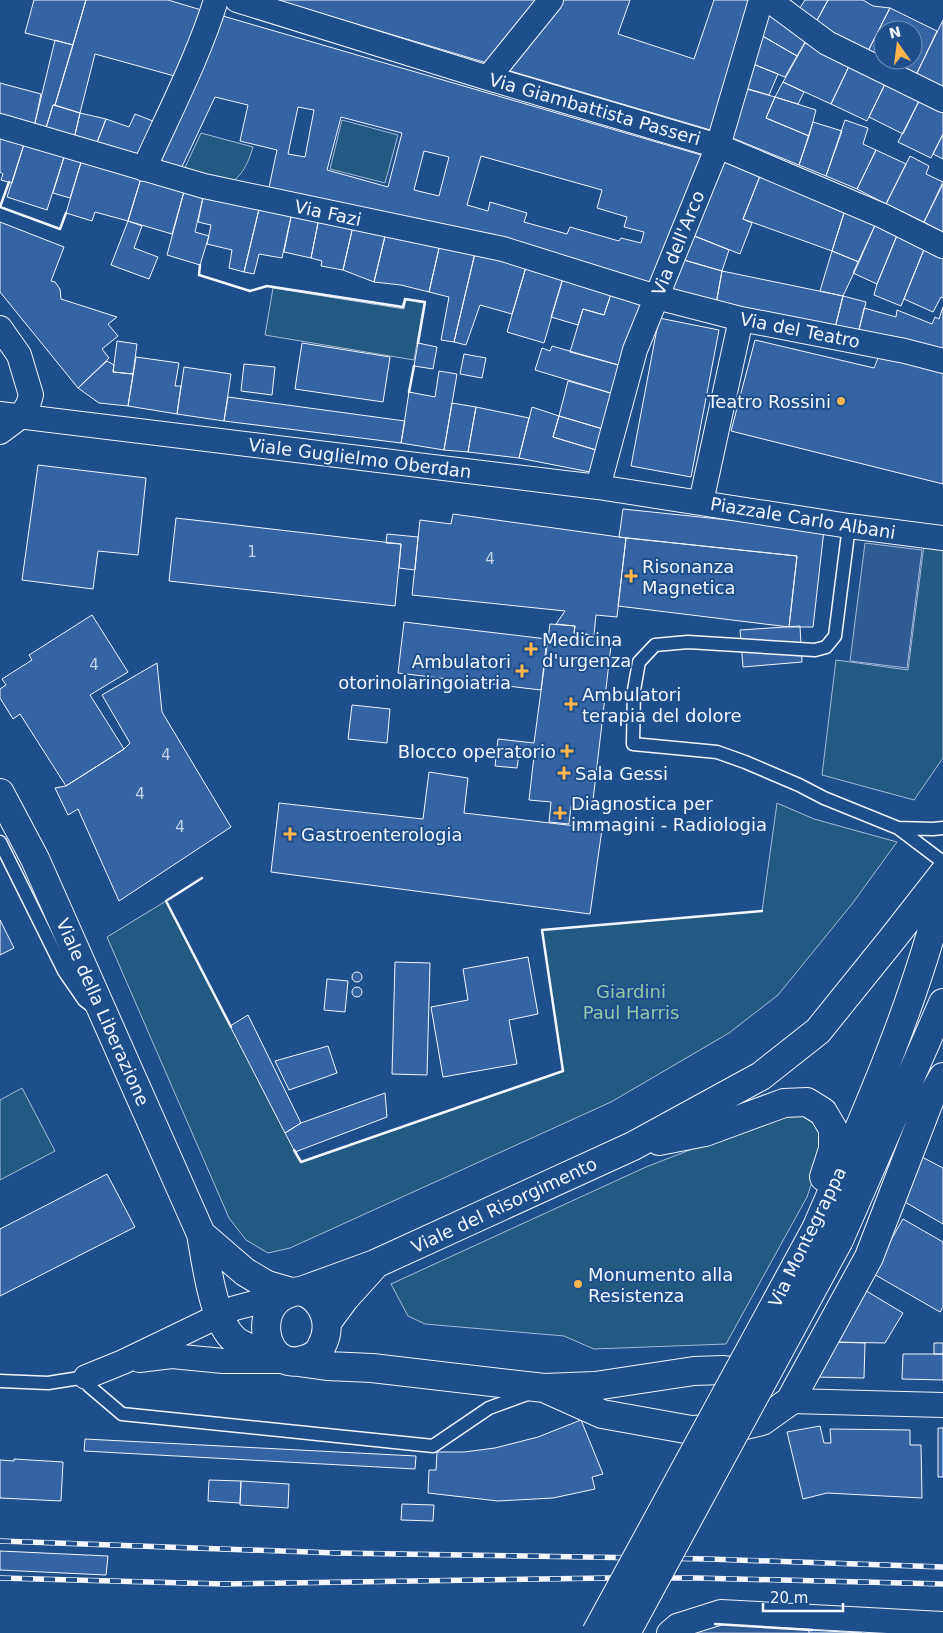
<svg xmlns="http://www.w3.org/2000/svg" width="943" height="1633" font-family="'DejaVu Sans',sans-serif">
<rect width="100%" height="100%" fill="#1f4e8c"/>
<path fill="#245a82" stroke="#a8bbd7" d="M342,120L398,135L385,183L330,169Z
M201,133L253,147C249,161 239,186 221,184C208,183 194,177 182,174Z
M273,288L404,309L406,300L424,303L414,360L265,335Z
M924,545L943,547V758L914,800L822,775L836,660L908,670Z
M777,803L814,819L897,842L852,904L778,995L729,1033L611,1102L290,1248L268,1253L246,1240L229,1218L107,937L166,901L301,1162L563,1071L542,930L762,911Z
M22,1088L55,1151L0,1180V1100Z
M803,1112L824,1130L822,1152L807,1197L726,1344L594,1349L564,1336L425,1324L408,1316L391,1284L646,1167L785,1113Z"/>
<path fill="#305b95" stroke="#a8bbd7" d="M865,543L922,550L907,668L850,661Z
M712,1624L809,1630V1633H682Z"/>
<path fill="#3563a3" stroke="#f2f6ff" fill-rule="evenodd" d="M34,0H86L73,45L25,33Z
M86,0H168L208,12L178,77L95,54L80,113L55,105Z
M276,0H538L487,63Z
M563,0H630L618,34L694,59L714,0H753L714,131L507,70Z
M805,0H828L815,24L798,11Z
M828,0H863L873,6L890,8L868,51L815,24Z
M767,8L808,37L797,56L759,34Z
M890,8L937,31L916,75L885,60H913V30H883V59L868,51Z
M216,14L708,157L652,289L268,192L277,150L240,141L248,105L215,97L179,173L149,164ZM298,107L314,110L305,157L288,154ZM341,117L402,133L388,187L327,170ZM424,151L449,157L439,196L414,190ZM481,156L602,190L597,208L627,217L624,227L644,232L641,243L621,238L619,241L570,227L567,234L524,222L527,213L490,202L488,211L467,205Z
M943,20V88L916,75Z
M759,34L797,56L785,77L753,64Z
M55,40L73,45L55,105H53L45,131L34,127Z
M805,43L850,64L831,104L783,82Z
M753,64L778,74L769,95L745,88Z
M850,64L886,82L867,121L831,104Z
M783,82L804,92L798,104L775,97Z
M886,82L920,99L903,134L869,117Z
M0,83L41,94L34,127L0,118Z
M743,88L775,97L766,118L809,136L799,165L730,137Z
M775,97L816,110L809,136L766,118Z
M920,99L943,111V134L931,158L898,142Z
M53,105L80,113L74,139L45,131Z
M80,113L106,119L96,145L74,139Z
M135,114L158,123L142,160L96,145L106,119L129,127Z
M845,120L868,128L863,144L876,150L857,189L826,176Z
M813,122L842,131L826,176L799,165Z
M0,133L25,141L12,183L1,180L3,174L0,172Z
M943,134V159L933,154Z
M25,141L65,154L47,210L7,197Z
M876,150L906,164L886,204L857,189Z
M65,154L82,159L70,198L53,193Z
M910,156L929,166L926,174L943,182L924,222L886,204Z
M82,159L142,175L128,221L95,212L92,221L66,213Z
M717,159L760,176L743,219L752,223L740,254L687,233Z
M142,175L185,188L172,234L128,221Z
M760,176L844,213L832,251L743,219Z
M943,184V232L924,222Z
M185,188L204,193L195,232L209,236L200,265L167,255Z
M204,193L260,205L244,272L229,268L232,250L207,244L211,225L198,222Z
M260,205L292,212L282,258L259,254L254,274L244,272Z
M292,212L319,218L311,258L284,252Z
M844,213L876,223L859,262L832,251Z
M319,218L353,226L343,270L321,266L322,261L311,258Z
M128,221L142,226L134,248L158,257L149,279L111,265Z
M0,222L64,247L51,281L55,282L60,289L61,299L117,317L108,324L118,336L102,349L109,358L78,388L0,292Z
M876,223L898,233L877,284L853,273Z
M353,226L386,232L374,282L343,270Z
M386,232L440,244L429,292L401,285L374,282Z
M687,233L729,250L722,271L677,258Z
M898,233L925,247L901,306L874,295L877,284Z
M440,244L475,253L454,342L441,340L449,297L429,292Z
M925,247L943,256V298L941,297L933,312L904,299Z
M832,251L859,262L843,296L820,291Z
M475,253L526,267L512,314L480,305L466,345L454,342Z
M677,258L722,271L716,304L663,292Z
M526,267L563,278L544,343L507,332Z
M722,271L843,296L835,328L716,304Z
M563,278L611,294L604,315L583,309L578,325L551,317Z
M611,294L642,305L622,366L570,352L583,309L604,315Z
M843,296L866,302L858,334L835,328Z
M943,307V354L858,334L864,308L896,317L897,310L932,324L935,317L939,319Z
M659,318L719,330L691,477L631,466Z
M755,340L874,368L879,356L943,371V484L731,431Z
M117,341L137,344L133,374L113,372Z
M302,343L390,357L383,402L295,389Z
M418,343L437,347L433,369L414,366Z
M552,346L622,366L614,394L535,370L542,348L550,351Z
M464,354L486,358L482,378L460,374Z
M136,357L179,363L175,386H181L177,414L128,406Z
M107,361L114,365L113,372L133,374L128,406L99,403L78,388Z
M244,364L275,367L272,395L241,391Z
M184,367L231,374L224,421L177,414Z
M439,371L457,374L444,450L401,443L409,392L435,397Z
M568,381L614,394L603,429L559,416Z
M228,397L405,421L401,443L224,421Z
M452,403L476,407L468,452L444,450Z
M476,407L529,418L519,458L468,452Z
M532,407L559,416L553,437L596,450L590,472L519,458Z
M559,416L603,429L596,450L553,437Z
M38,465L146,478L138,555L98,551L93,589L22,580Z
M623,509L824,530L813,627H789L797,556L619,537Z
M453,514L626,538L617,617L596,615L594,635L574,633L575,626L556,624L565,611L412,595L420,520L451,524Z
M176,518L401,544L395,606L169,581Z
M387,534L418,537L415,570L399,568L401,544L386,543Z
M626,538L797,556L789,627L618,606Z
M92,615L128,672L90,695L124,749L66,786L20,714L13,719L0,698V689L6,685L2,679L32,660L29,655Z
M404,622L547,639L541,690L398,673Z
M550,624L575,626L574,633L612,637L592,809L571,806L569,824L549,822L551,802L529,800L534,756L519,754L517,768L495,766L498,739L534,743Z
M800,626L802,662L743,667L740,630Z
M157,663L162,712L231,827L119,901L78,809L68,815L55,788L66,786L124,749L130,743L102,695Z
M352,705L390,709L387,743L348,739Z
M429,772L468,778L464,813L602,829L590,914L271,872L279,803L423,819Z
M0,920L14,948L0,955Z
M528,957L538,1014L509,1020L517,1064L443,1077L431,1007L468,1000L463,969Z
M395,962L430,963L427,1075L392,1074Z
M352 977a5 5 0 1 1 10 0a5 5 0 1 1-10 0Z
M327,979L348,981L345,1012L324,1010Z
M352 992a5 5 0 1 1 10 0a5 5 0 1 1-10 0Z
M248,1015L301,1123L285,1133L230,1026Z
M328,1046L337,1073L289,1090L275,1061Z
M385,1093L387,1117L295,1152L285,1133L301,1123Z
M922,1157L943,1168V1224L898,1198Z
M107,1174L135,1227L0,1296V1229Z
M903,1219L943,1242V1307L940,1312L872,1273Z
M863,1289L903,1313L885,1343L833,1342Z
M833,1342L865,1343L864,1378L814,1377Z
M934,1343H943V1354H934Z
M903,1354H943V1380L902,1379Z
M581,1420L603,1474L592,1477L595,1489L553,1498L498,1501L428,1493L429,1470H436L437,1452H464L495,1448L538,1437Z
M820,1426L824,1443H831L830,1429L910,1430V1445H921L922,1498L827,1493L803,1499L787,1432Z
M938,1428H943V1477H938Z
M85,1439L416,1456L415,1469L84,1451Z
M14,1459L63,1462L61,1501L0,1498V1460L14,1461Z
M209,1480L241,1481L240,1503L208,1501Z
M241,1481L289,1484L288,1508L240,1505Z
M402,1504L434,1505L433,1521L401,1520Z
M0,1551L108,1556L106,1575L0,1570Z
M809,1630L862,1633H809Z"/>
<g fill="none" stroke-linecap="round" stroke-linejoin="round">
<defs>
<path id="lane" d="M849,526L835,636L826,647L815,650L688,642L655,645L639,662L634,690L633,744L717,752L745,762L799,785L824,798L898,828L943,862
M898,828L933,829L943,828
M0,842L64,971L84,1000L93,1007
M0,1381L48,1383L86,1377L89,1386L122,1414L433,1446L489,1408L530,1393"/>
<path id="street" d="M237,0L488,78L718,146L883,216L943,246
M769,0L827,43L943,100
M488,78L551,0
M0,126L204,186L503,249L656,297L741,319L905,351L943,361
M144,169C169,113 198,58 216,0
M0,328L19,355L31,395L28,405L20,417L0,432
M0,414L598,487L849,526L943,538
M598,487L635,350L718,146L761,0
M701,502L741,319
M139,1360L172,1356L223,1361H278
M86,1377L123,1362L235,1308L281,1296
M790,1401L943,1405
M669,1633L677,1626L721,1612L943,1624"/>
<path id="secondary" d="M0,793L35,859L201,1234C206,1261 213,1322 235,1340C246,1349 262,1351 275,1354
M659,1141L705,1132L784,1103L807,1102L823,1112L833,1129V1149L824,1177
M816,1229C864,1118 914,1007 943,889
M201,1234L245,1272L267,1285L291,1292
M839,1240L943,1003
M301,1291L375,1264L633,1146L761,1076L818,1031L893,938L943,874
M301,1291C325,1299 333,1326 321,1347C318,1354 310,1358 303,1360C261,1373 248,1294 301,1291Z
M328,1321L345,1298L373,1267
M298,1362L327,1366L372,1368L544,1388L595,1386L694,1371L722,1370L750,1373L759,1379
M544,1388L602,1414L691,1430L733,1428L762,1421L790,1401L869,1257L930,1099L943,1077"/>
</defs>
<use href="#lane" stroke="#f2f6ff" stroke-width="15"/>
<use href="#street" stroke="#f2f6ff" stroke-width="26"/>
<use href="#secondary" stroke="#f2f6ff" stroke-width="30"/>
<use href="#lane" stroke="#1f4e8c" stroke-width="12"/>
<use href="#street" stroke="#1f4e8c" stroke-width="24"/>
<use href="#secondary" stroke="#1f4e8c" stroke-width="28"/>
<defs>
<path id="rail" d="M0,1541L336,1553L708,1559L943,1567
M0,1578L223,1584L607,1578H696L943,1584"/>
</defs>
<use href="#rail" stroke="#f2f6ff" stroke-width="5.5"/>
<use href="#rail" stroke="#1f4e8c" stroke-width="4" stroke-dasharray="11" stroke-linecap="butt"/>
<defs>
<path id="secondary-bridge" d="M596,1633L816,1229
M626,1633L839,1240"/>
</defs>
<use href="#secondary-bridge" stroke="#f2f6ff" stroke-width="30" stroke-linecap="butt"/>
<use href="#secondary-bridge" stroke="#1f4e8c" stroke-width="28"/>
<path stroke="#f2f6ff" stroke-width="2.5" d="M0,207L60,229L66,213
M0,207L9,182
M200,265L199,275L250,291L267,286L403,307L405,299L425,302L418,343
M409,392L414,366
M202,878L166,901L231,1027
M294,1150L301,1162L563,1071L542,930L762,911
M715,1624L812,1630"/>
</g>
<g fill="#ffb74d" stroke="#1f4e8c" stroke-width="2">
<circle cx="841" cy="401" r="5"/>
<path d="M628.5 568.5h5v5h5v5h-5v5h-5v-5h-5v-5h5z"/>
<path d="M528.5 641.5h5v5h5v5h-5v5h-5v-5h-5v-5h5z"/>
<path d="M519.5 663.5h5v5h5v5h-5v5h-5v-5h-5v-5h5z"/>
<path d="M568.5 696.5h5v5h5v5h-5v5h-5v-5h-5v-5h5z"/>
<path d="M564.5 743.5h5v5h5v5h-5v5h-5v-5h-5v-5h5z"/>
<path d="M561.5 765.5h5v5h5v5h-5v5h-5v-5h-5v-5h5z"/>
<path d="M557.5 805.5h5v5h5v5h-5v5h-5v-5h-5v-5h5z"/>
<path d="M287.5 826.5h5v5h5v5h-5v5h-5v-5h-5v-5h5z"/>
<circle cx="578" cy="1284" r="5"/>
</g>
<g text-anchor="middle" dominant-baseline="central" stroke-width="4" stroke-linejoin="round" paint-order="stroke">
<g font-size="15" fill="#c3d1e8">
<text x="252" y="552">1</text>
<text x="490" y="559">4</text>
<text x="94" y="665">4</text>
<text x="166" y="755">4</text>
<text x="140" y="794">4</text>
<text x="180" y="827">4</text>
</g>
<g font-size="18" fill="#f2f6ff" stroke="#1f4e8c">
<text transform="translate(595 109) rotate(16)">Via Giambattista Passeri</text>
<text transform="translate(328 213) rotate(12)">Via Fazi</text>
<text transform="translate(678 243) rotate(-68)">Via dell'Arco</text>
<text transform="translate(800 330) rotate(11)">Via del Teatro</text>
<text transform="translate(360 458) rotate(7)">Viale Guglielmo Oberdan</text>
<text transform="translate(803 518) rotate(9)">Piazzale Carlo Albani</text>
<text transform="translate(103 1012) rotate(66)">Viale della Liberazione</text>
<text transform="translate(504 1205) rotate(-25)">Viale del Risorgimento</text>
<text transform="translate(807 1237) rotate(-64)">Via Montegrappa</text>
</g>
<g font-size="18" fill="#f2f6ff" stroke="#1f4e8c" text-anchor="start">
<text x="831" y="401" text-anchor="end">Teatro Rossini</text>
<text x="642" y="566">Risonanza<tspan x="642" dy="21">Magnetica</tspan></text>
<text x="542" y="639">Medicina<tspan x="542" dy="21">d'urgenza</tspan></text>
<text x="511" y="661" text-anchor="end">Ambulatori<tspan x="511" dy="21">otorinolaringoiatria</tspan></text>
<text x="582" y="694">Ambulatori<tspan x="582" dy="21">terapia del dolore</tspan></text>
<text x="556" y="751" text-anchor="end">Blocco operatorio</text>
<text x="575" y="773">Sala Gessi</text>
<text x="571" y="803">Diagnostica per<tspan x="571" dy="21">immagini - Radiologia</tspan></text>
<text x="301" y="834">Gastroenterologia</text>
<text x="588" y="1274">Monumento alla<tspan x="588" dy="21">Resistenza</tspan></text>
</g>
<g font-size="18" fill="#97c8a6" stroke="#1f4e8c">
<text x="631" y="991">Giardini<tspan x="631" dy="21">Paul Harris</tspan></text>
</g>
</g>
<g transform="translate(898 45) rotate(346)"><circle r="24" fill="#1f4e8c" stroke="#7391ba"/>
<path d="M0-4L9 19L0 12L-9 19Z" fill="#ffb74d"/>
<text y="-8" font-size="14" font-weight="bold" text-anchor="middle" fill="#f2f6ff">N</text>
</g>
<path d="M763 1603v8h80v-8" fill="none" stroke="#f2f6ff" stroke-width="2.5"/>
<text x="770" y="1603" font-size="15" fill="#f2f6ff" stroke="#1f4e8c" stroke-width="4" paint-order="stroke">20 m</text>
</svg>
